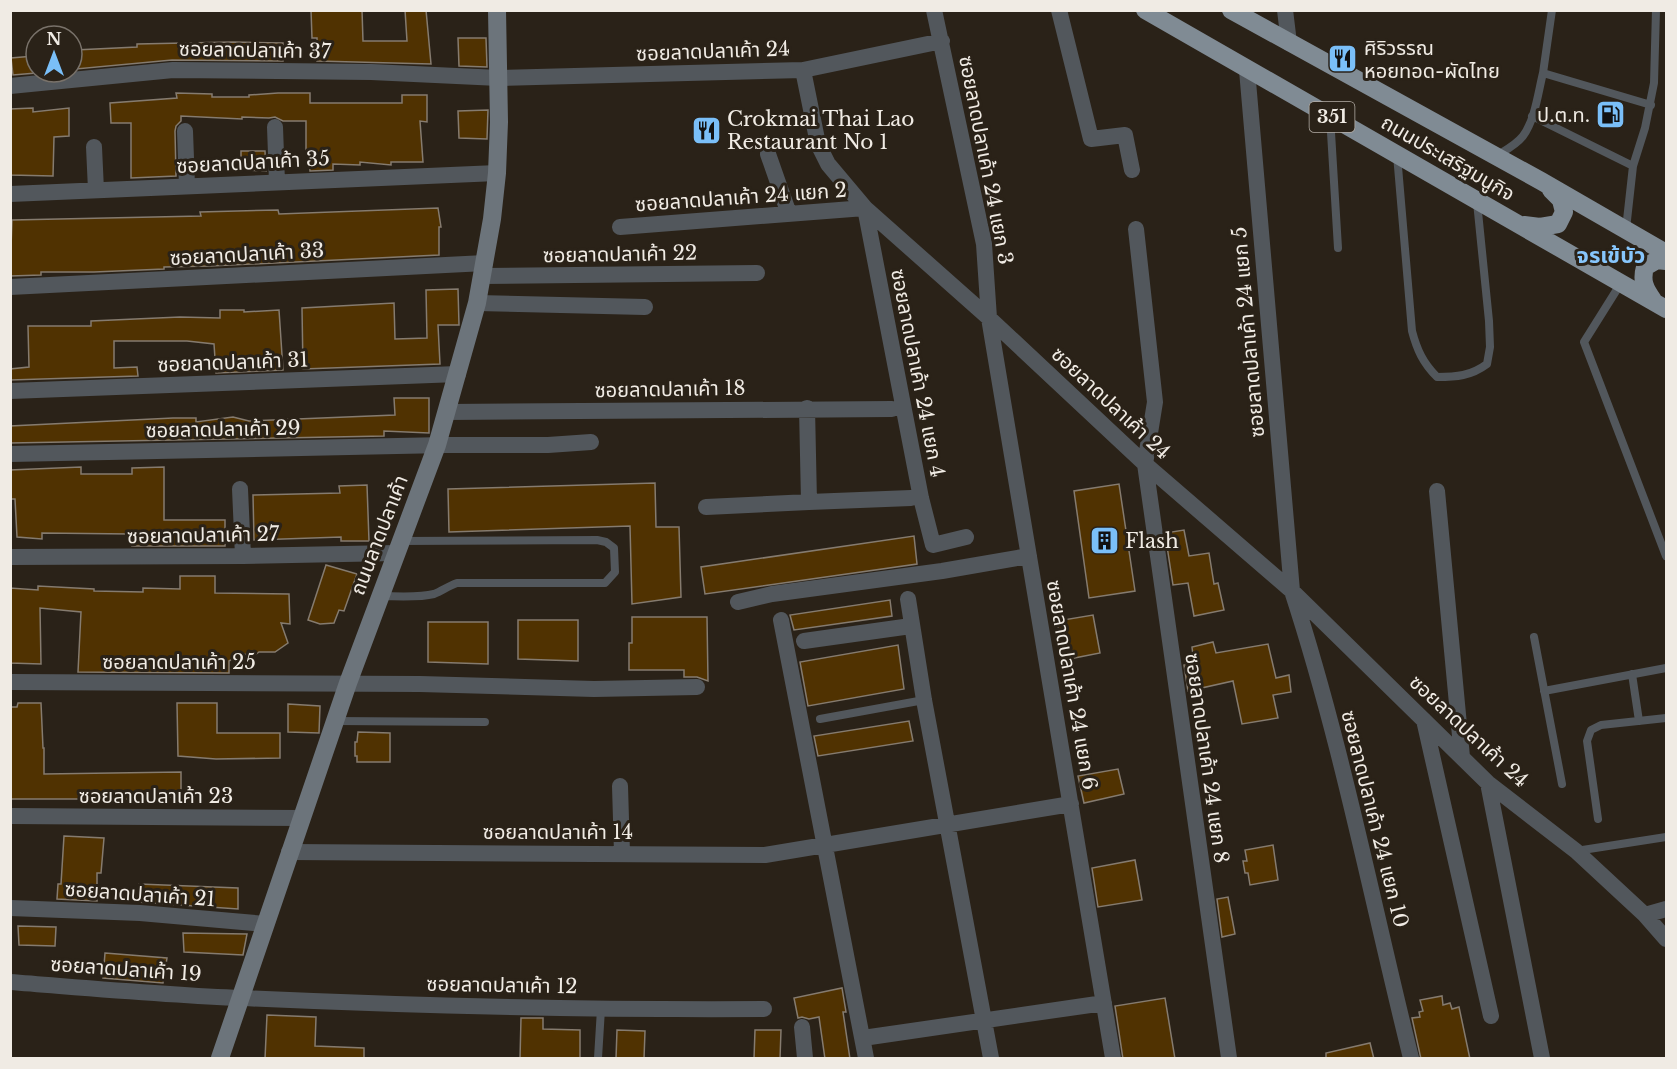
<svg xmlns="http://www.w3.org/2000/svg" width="1677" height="1069" font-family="'Libre Baskerville','Noto Sans Thai',serif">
<rect width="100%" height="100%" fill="#2a2218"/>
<path fill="#503201" stroke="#857b6f" stroke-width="1.5" d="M311,10H362L363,41H407L405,10H426L431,64L317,61V38H312Z
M458,38H486L487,67L459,66Z
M233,42L283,43V61L172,60L76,69L75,50L137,47V44Z
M34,56L36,73L13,75L11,58Z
M176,93L212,94V97H249V95L278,93H310V103H402V95H427V122L420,121L423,162H391V165L360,162V165L333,164V170L310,171L309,150H306V121H283L275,117L269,118L242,117V119L181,116V121L176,126L175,131L176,176L131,178V123H111L110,103L177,98Z
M33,108V112L69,108V136L54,137L53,176L10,175V109Z
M488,110L487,139L459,138L458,111Z
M241,151H265L266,171L241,170Z
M438,208L441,227H439V255L210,266L164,267V269L94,272H41V275L10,276L12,220L201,216L200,212L278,210L279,214Z
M458,289L459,325H438L440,364L303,369L302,308L394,303L395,339L427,338L426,290Z
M220,310H244V312L279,310L283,370L216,373L214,344L187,341H114V368L137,367L138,376L10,380V369L29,367L28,326H91V321L180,317L220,318Z
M394,398H429V433L384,431V436L10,443V426L173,418H196V422L233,417L249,421L395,415Z
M81,467V474H132V468L164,467V520H225V546H132L131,534L42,533V539L17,537L15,499H10V470Z
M655,483L656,527H679L681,597L632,604L630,526L449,532L448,489Z
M1119,484L1135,591L1089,598L1074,491Z
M367,485L369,541H341V537L254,540L253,495L340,493L339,486Z
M1184,530L1189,556L1209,553L1214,584L1218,583L1224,610L1194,616L1188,583L1173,585L1165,533Z
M914,536L917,564L705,594L701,567Z
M326,565L357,574L344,611L339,610L334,623L320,624L308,620Z
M180,576H215V593L289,594L290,624L281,623L288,643L275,652H259L252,657L242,653L229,661V673L78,672L81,612L40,608L41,664L10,663V588L38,590V586L94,589V591L143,592V588L180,589Z
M890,600L892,616L794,630L790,615Z
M1093,615L1100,653L1064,660L1057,621Z
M632,617H707L708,681L697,677H684V670H629V643H632Z
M518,620H578V661L518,659Z
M428,622H488V664L428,662Z
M1213,642L1216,653L1268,644L1276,678L1289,675L1291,692L1273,695L1278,718L1242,724L1233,681L1188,691L1184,665L1194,663L1192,647Z
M898,645L904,689L808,706L800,662Z
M18,703H41L43,748H44V774L181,772V797L128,796L129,799H10V707H17Z
M177,703H217V733H280V758L216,759L178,756Z
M288,704L320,706L319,733L288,732Z
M909,721L913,741L818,756L814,736Z
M358,732L390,733V762H357V756H355V742H357Z
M1118,769L1124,794L1084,803L1078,776Z
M64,836L104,838L101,873H97V901L57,899L58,884H61Z
M1273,845L1278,880L1250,885L1248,873H1245L1243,861H1247L1245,850Z
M1135,860L1142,900L1098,907L1092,868Z
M139,884L238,888V909L138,902Z
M1228,897L1235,934L1222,937L1217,899Z
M18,926L56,927L55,946L19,945Z
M183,933L247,934L243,955L184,952Z
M105,953L167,958L163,983L103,978Z
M842,988L846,1012H843L850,1059H825L819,1017L809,1019L802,1017L798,1018L794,998Z
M1442,996L1443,1005L1450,1003L1452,1009L1459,1007L1470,1059H1421L1412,1018L1420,1017L1419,1012L1423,1011L1420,1000Z
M1165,998L1175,1059H1123L1115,1006Z
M267,1015L316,1017L315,1046L364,1048V1059H265Z
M521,1018H543V1029L580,1030V1059H520Z
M617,1030L645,1031L644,1059H616Z
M755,1030H781L780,1059H754Z
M1370,1043L1374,1059H1326V1053Z"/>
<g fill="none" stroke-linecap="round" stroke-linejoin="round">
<path stroke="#52575c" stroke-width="8" d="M1552,10L1543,73L1651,105
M1330,116L1338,248
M1532,116L1633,166
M1397,155L1412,331C1417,350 1423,363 1437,377C1456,377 1471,376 1487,364L1490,347L1489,321L1477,202
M1496,156C1506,150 1516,145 1523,136C1535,120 1538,93 1543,73
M1626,229L1633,166L1645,128L1654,83L1656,10
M1621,283L1584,342L1666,556
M379,596C396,596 418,598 434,594C442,591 448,586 457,583H605L615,572L614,548L606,542L597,540L400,541
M1534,637L1562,784
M1632,674L1639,721
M1544,691L1666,668
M820,719L924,700
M335,721L485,722
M1598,819L1587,741L1591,730L1601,725L1666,718
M1576,851L1666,837
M598,1058L601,1009"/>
<path stroke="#52575c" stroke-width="16" d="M934,10L984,244L989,318L1113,1058
M1059,10L1091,139L1125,135L1132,170
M1285,10L1289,43
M803,70L942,41
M1247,70L1292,591C1342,744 1372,902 1411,1058
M10,86L173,70L371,72L499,78L803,70L818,144L828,164L865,208L989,318L1145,464L1292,591L1488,783L1576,851L1645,915L1666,939
M275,127L277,182
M185,131L187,186
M94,147L96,190
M768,154L789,214
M10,194L497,173
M620,227L865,208L921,498L933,545L966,537
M1136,229L1155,402L1145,464L1229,1058
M483,276L757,273
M10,287L485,263
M477,303L645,307
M10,391L458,374
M447,412L892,409
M10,454L445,445H548L591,442
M240,489L243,556
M1437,491L1462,757
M809,502L911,498
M706,507L809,502L807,408
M10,557L243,556L395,553
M908,599L924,700L991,1058
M738,602L772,594L942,571L1029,556
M781,620L866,1058
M804,641L911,626
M10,682L420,684L594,689L697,687
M1424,720L1491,1016
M1488,783L1542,1058
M620,786L622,853
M10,816L302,818
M289,852L765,855L1071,804
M10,908L140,913L266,924
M1645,915L1666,909
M10,982C88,988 165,995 242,998C416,1006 590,1010 764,1009
M802,1027L805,1058
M863,1038L1104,1003"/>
<path stroke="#6c747b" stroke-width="18" d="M220,1058L348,683L437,445L477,303L492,219L497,173L499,122L497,10"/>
<path stroke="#808b94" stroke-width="18" d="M1145,10L1666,309
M1231,10L1541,181L1666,253
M1524,225L1540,227L1558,224L1564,212L1561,200L1551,190
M1653,300C1645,289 1641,281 1645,267L1657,260L1666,261"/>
</g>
<defs>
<symbol id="restaurant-square" viewBox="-11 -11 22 22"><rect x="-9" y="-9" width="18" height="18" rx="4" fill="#7abff8" stroke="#2a2218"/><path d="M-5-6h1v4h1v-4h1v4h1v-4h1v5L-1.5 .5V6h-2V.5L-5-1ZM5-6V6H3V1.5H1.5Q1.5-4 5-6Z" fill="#111"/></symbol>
<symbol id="fuel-square" viewBox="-11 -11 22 22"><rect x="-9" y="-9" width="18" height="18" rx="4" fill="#7abff8" stroke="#2a2218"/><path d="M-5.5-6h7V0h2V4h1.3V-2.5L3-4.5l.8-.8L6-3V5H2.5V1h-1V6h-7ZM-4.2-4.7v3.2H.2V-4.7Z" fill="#111"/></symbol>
<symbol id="building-square" viewBox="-11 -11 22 22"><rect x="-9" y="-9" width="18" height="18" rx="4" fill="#7abff8" stroke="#2a2218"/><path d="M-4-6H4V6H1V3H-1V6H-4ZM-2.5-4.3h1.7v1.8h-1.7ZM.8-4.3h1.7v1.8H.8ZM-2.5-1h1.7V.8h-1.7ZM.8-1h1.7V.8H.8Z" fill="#111"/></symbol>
</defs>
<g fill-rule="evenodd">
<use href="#restaurant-square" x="1326" y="42" width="33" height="33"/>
<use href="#fuel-square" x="1594" y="98" width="33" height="33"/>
<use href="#restaurant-square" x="690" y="114" width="33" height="33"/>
<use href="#building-square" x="1088" y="524" width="33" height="33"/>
</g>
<g text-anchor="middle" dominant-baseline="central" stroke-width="6" stroke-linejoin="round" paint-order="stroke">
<rect fill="#2a2218" stroke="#b5afa7" stroke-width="1.5" x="1309.5" y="102" width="45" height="30" rx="4.5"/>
<g font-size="18" font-weight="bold" fill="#f0ebe4">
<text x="1332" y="117">351</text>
</g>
<g font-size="20" fill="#f0ebe4" stroke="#2a2218" text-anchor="start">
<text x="1364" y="48">ศิริวรรณ<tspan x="1364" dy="23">หอยทอด-ผัดไทย</tspan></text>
<text x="1590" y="115" text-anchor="end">ป.ต.ท.</text>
<text x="727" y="119">Crokmai Thai Lao<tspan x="727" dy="23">Restaurant No 1</tspan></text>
<text x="1125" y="541">Flash</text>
</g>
<g font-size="20" fill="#f0ebe4" stroke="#2a2218">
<text transform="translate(255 50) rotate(1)">ซอยลาดปลาเค้า 37</text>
<text transform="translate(713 51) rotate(-2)">ซอยลาดปลาเค้า 24</text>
<text transform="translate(1448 158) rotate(30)">ถนนประเสริฐมนูกิจ</text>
<text transform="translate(986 160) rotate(79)">ซอยลาดปลาเค้า 24 แยก 3</text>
<text transform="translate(253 162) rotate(-3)">ซอยลาดปลาเค้า 35</text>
<text transform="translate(741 197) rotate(-4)">ซอยลาดปลาเค้า 24 แยก 2</text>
<text transform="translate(247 254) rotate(-3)">ซอยลาดปลาเค้า 33</text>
<text transform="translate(620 254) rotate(-1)">ซอยลาดปลาเค้า 22</text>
<text transform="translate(1248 332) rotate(-95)">ซอยลาดปลาเค้า 24 แยก 5</text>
<text transform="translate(233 362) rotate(-2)">ซอยลาดปลาเค้า 31</text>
<text transform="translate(918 373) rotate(79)">ซอยลาดปลาเค้า 24 แยก 4</text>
<text transform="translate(670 389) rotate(-1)">ซอยลาดปลาเค้า 18</text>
<text transform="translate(1111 403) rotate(43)">ซอยลาดปลาเค้า 24</text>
<text transform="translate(223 429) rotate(-1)">ซอยลาดปลาเค้า 29</text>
<text transform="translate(203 535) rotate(-1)">ซอยลาดปลาเค้า 27</text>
<text transform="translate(379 535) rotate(-69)">ถนนลาดปลาเค้า</text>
<text x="179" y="662">ซอยลาดปลาเค้า 25</text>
<text transform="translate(1072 685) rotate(80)">ซอยลาดปลาเค้า 24 แยก 6</text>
<text transform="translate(1469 731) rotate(43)">ซอยลาดปลาเค้า 24</text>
<text transform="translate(1207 758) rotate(82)">ซอยลาดปลาเค้า 24 แยก 8</text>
<text x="156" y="796">ซอยลาดปลาเค้า 23</text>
<text transform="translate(1375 819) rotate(76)">ซอยลาดปลาเค้า 24 แยก 10</text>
<text x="558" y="832">ซอยลาดปลาเค้า 14</text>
<text transform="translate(140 894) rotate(4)">ซอยลาดปลาเค้า 21</text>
<text transform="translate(126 969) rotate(4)">ซอยลาดปลาเค้า 19</text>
<text transform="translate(502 985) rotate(1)">ซอยลาดปลาเค้า 12</text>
</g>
<g font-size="22" font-weight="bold" fill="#87c6fc" stroke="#2a2218">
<text x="1611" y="255">จรเข้บัว</text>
</g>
</g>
<rect width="1677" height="1069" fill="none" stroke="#f0ebe4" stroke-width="24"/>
<g transform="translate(54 54)"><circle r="28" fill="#2a2218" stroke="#79726a" stroke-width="1.5"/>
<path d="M0-4.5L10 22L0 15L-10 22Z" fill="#7abff8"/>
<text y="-9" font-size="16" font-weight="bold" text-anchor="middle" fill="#f0ebe4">N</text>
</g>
</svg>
